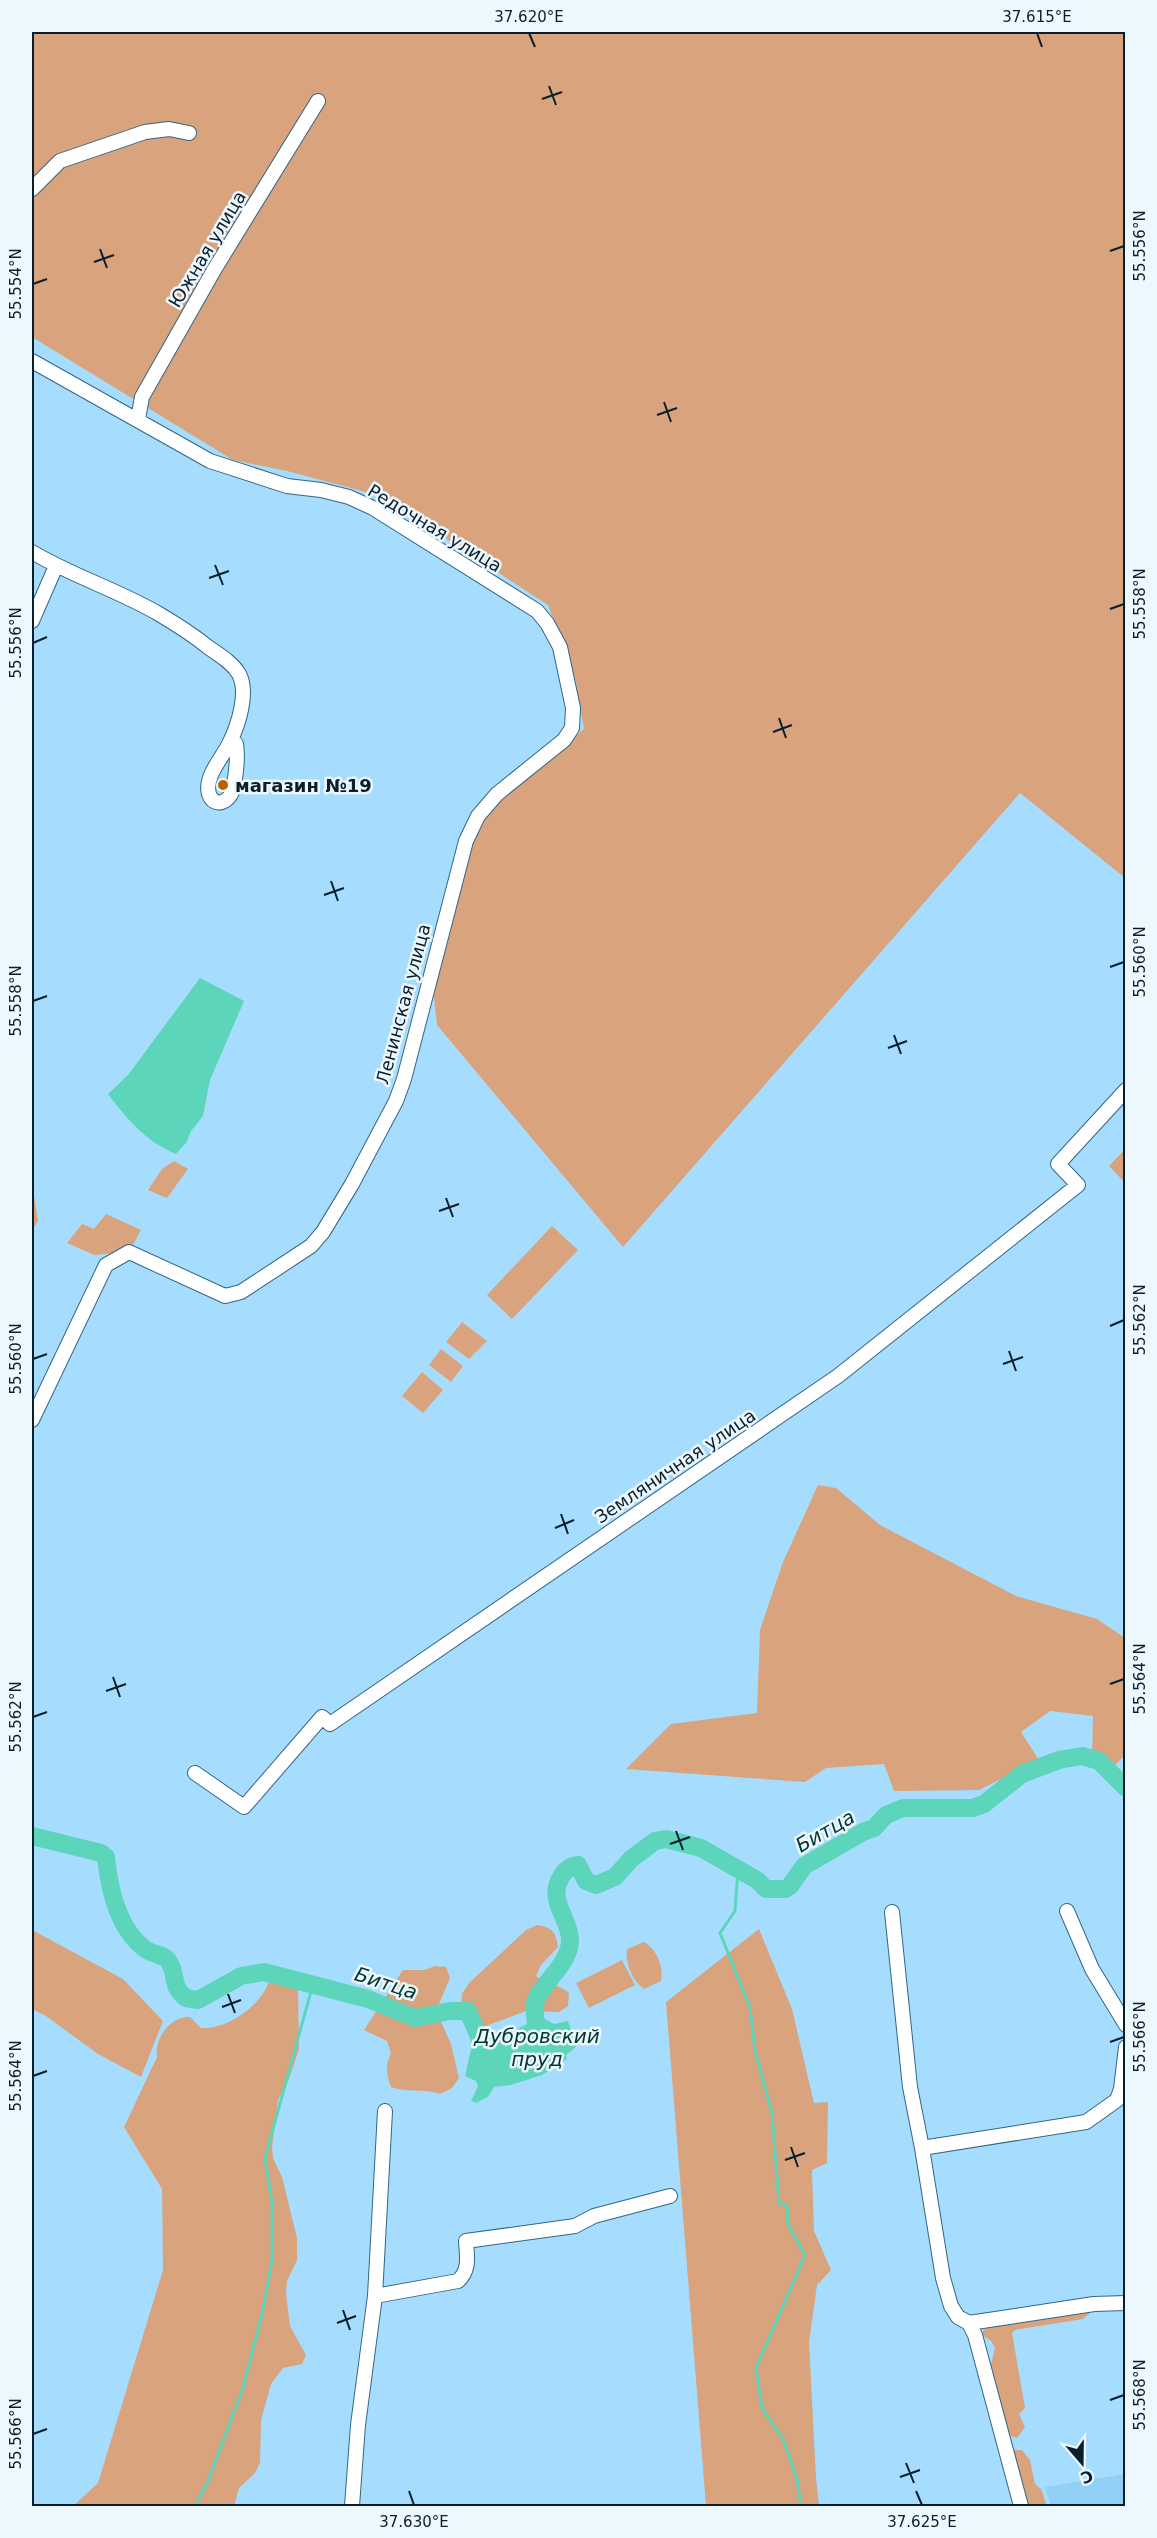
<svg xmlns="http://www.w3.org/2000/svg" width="1157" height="2538" font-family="'DejaVu Sans',sans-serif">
<rect width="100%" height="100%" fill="#a6ddfe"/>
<path fill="#92cff5" d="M1125,2474V2506H1051L1045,2487Z"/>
<path fill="#d9a37e" d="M32,32H1125V878L1020,793L623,1247L437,1025L431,971L477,822L584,729L575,677L548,605L381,496L287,471L233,460L32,337Z
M1125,1149V1183L1109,1166Z
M174,1161L188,1169L167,1198L148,1190L162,1169Z
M32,1183L38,1221L32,1230Z
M106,1214L141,1230L129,1252L94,1255L67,1243L82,1224L94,1229Z
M552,1226L578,1250L512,1319L487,1295Z
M462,1322L487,1341L469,1359L446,1342Z
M441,1349L463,1366L451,1382L429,1365Z
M422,1372L443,1390L423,1413L402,1396Z
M818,1485L836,1488L880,1525L1016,1596L1097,1619L1125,1638V1755L1112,1768L1092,1756L1093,1716L1050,1711L1021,1732L1039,1760L979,1790L894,1791L884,1764L826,1768L805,1782L626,1769L671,1724L757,1713L760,1630L783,1562Z
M537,1925C552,1927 556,1932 558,1947L541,1965L536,1976C547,1984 558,1984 569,1993L568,2006L559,2012L526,2011L483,2027L472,2025L465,2017L461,2006L462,1994L469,1983L526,1930Z
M759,1929L792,2009L814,2103L828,2102L827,2163L812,2170L814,2231L831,2270L817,2285L809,2342L816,2478L819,2506H706L666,2002Z
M32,1930L123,1979L163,2021L141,2077L98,2054L46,2016L32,2009Z
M644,1942C657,1949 664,1967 661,1981L644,1989C632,1980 625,1963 627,1949Z
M622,1960L635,1985L589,2008L576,1983Z
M435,1966L446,1967L450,1978L436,2011L451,2044L459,2078L452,2088L440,2094C423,2088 407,2093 391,2087C386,2074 385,2066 391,2053L387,2041L364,2030L403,1970H424Z
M270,1978L298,1987L299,2049L289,2079L278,2100L272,2147L273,2158L282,2177L297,2238V2260L287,2281L286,2293L290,2326L306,2355L302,2364L283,2368L271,2384L261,2420L260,2463L255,2473L239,2488L234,2506H73L98,2483L163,2270L162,2189L124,2127L157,2057C154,2038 171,2016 190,2017L201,2028C227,2030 264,2004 270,1978Z
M1090,2308V2313L1083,2319L1015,2330L1012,2333L1025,2408L1019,2414L1025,2427L1017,2438L1009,2435L990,2368L995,2348L991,2341L982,2335L983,2331L990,2325Z
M1014,2450H1022L1030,2460L1035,2484L1041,2489L1047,2506H1028L1013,2454Z"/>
<path fill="#5dd5ba" d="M200,978L244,1001L210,1080L203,1116L191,1131L186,1143L176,1154C145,1141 127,1119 108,1094L128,1075Z
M541,2017L554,2024L568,2021L576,2047L566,2055L567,2059L542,2075L511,2085L494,2087L488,2097L476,2103L471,2101L478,2086L476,2081L465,2076L471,2049L488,2035L513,2031Z"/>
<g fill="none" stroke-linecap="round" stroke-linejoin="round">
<path stroke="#5dd5ba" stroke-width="3" d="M738,1869L735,1911L720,1933L750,2007L755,2051L772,2113L779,2203L787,2206L788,2224L805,2255L756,2368L762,2408L784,2441L797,2479L801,2506
M195,2506L208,2481L242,2391L262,2314L272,2261V2202L265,2158L313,1984"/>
<path stroke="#5dd5ba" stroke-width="18" d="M32,1836L101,1853L106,1857C109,1888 118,1929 145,1949C152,1955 164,1953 169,1962C178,1976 170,1986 186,1998L198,2000L241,1976L264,1972L368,1999L415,2018L450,2011H468L488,2058H493
M530,2039L537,2035C537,2025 533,2012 535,2003C540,1984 571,1964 570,1939C569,1917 547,1900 561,1877C565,1870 570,1866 578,1865L586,1881L596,1885L615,1877L631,1859L655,1841L666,1839L701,1848L757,1880L766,1889H785L790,1886L804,1866L863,1832L874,1828L886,1815L903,1808H973L984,1804L1022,1774L1059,1760L1082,1756L1099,1761L1126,1788"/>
<defs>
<path id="minor" d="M32,189L60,161L145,132L169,129L189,133
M32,361L210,461L287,486L321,490L349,497L373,508L537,611L547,623L560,647L573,708L572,728L564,740L497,794L478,816L466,841L404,1079L396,1101L352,1184L323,1232L311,1246L241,1292L225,1296L129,1252L106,1265L32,1420
M138,419L142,397L214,270L318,101
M32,552C72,576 118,590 159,614C176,624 193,635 208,647C219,655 232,662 239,674C249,693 238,726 229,744C222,758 204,777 209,794C214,809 230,802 233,789C236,775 238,758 236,744L230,742
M32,621L56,566
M195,1773L244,1807L322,1717L330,1724L838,1376L1078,1185L1058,1164L1126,1090
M1067,1911L1092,1969L1126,2025
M892,1912L910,2087L922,2148L943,2278L951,2306L958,2317L969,2323L975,2335L1021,2506
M922,2148L1086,2122L1117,2100L1121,2089L1126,2047
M375,2296L458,2281C470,2270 467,2257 466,2241L575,2226L594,2216L670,2196
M969,2323L1094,2304L1126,2303
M352,2506L358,2425L375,2296L385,2111"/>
</defs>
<use href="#minor" stroke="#326683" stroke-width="16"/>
<use href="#minor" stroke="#fff" stroke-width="14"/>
</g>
<path fill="none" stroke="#091f2b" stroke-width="2" d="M529,33L535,47M1037,33L1042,47M549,86L556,105M542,99L562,92M100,249L107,268M1110,251L1124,246M94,262L114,255M33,284L47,279M664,402L671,422M657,415L677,408M215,565L223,585M209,578L229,571M1110,609L1124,604M33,643L47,637M779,718L786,738M773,732L792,725M331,881L338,901M324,895L344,888M1110,967L1124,962M33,1001L47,996M894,1035L901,1054M888,1048L907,1041M446,1198L453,1217M439,1211L459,1204M1110,1326L1124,1320M1009,1351L1016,1371M33,1359L47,1354M1003,1364L1023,1357M561,1514L568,1534M555,1528L574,1520M113,1677L120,1697M1110,1684L1124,1679M106,1691L126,1684M33,1717L47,1712M676,1831L683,1850M670,1844L690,1837M228,1994L235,2013M222,2007L241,2000M1110,2042L1124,2037M33,2076L47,2071M791,2147L798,2167M785,2160L805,2153M343,2310L350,2330M337,2323L356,2316M1110,2400L1124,2395M33,2434L47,2429M906,2463L914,2483M900,2477L920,2470M409,2491L414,2505M916,2491L922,2505"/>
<circle fill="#ba6000" stroke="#edf7fe" stroke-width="2" cx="223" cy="785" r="6"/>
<g text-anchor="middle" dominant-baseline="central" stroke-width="5" stroke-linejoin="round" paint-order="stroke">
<g font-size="18" fill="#091f2b" stroke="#edf7fe">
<text transform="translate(207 249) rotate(-59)">Южная улица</text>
<text transform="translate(435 528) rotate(31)">Редочная улица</text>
<text transform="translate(403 1004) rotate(-75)">Ленинская улица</text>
<text transform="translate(675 1466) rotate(-34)">Земляничная улица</text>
</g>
<g font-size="18" font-weight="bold" fill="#091f2b" stroke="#edf7fe" text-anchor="start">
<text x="235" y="785">магазин №19</text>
</g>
<g font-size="20" font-style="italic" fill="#00382d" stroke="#edf7fe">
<text transform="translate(825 1831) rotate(-30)">Битца</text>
<text transform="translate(386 1983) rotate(18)">Битца</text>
<text x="537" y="2036">Дубровский<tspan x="537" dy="23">пруд</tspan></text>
</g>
</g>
<rect width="1157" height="2538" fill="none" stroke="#edf7fe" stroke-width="66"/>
<g transform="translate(1082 2463) rotate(160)" stroke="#edf7fe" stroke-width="4.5" paint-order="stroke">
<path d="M0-4.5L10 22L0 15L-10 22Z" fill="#091f2b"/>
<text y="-9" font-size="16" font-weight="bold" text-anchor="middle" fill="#091f2b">С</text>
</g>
<rect x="33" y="33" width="1091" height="2472" fill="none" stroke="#091f2b" stroke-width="2"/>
<g font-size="15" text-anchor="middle" fill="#091f2b">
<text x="529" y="22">37.620°E</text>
<text x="1037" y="22">37.615°E</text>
<text transform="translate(1140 246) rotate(-90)" y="5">55.556°N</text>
<text transform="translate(16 284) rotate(-90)" y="5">55.554°N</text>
<text transform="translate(1140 604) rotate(-90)" y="5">55.558°N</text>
<text transform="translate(16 643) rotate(-90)" y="5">55.556°N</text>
<text transform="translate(1140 962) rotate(-90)" y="5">55.560°N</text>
<text transform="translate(16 1001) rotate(-90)" y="5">55.558°N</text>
<text transform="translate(1140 1320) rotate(-90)" y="5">55.562°N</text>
<text transform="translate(16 1359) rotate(-90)" y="5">55.560°N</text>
<text transform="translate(1140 1679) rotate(-90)" y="5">55.564°N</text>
<text transform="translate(16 1717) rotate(-90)" y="5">55.562°N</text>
<text transform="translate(1140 2037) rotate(-90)" y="5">55.566°N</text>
<text transform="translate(16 2076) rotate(-90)" y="5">55.564°N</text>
<text transform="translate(1140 2395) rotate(-90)" y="5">55.568°N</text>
<text transform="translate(16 2434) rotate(-90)" y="5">55.566°N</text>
<text x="414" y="2527">37.630°E</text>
<text x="922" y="2527">37.625°E</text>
</g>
</svg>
